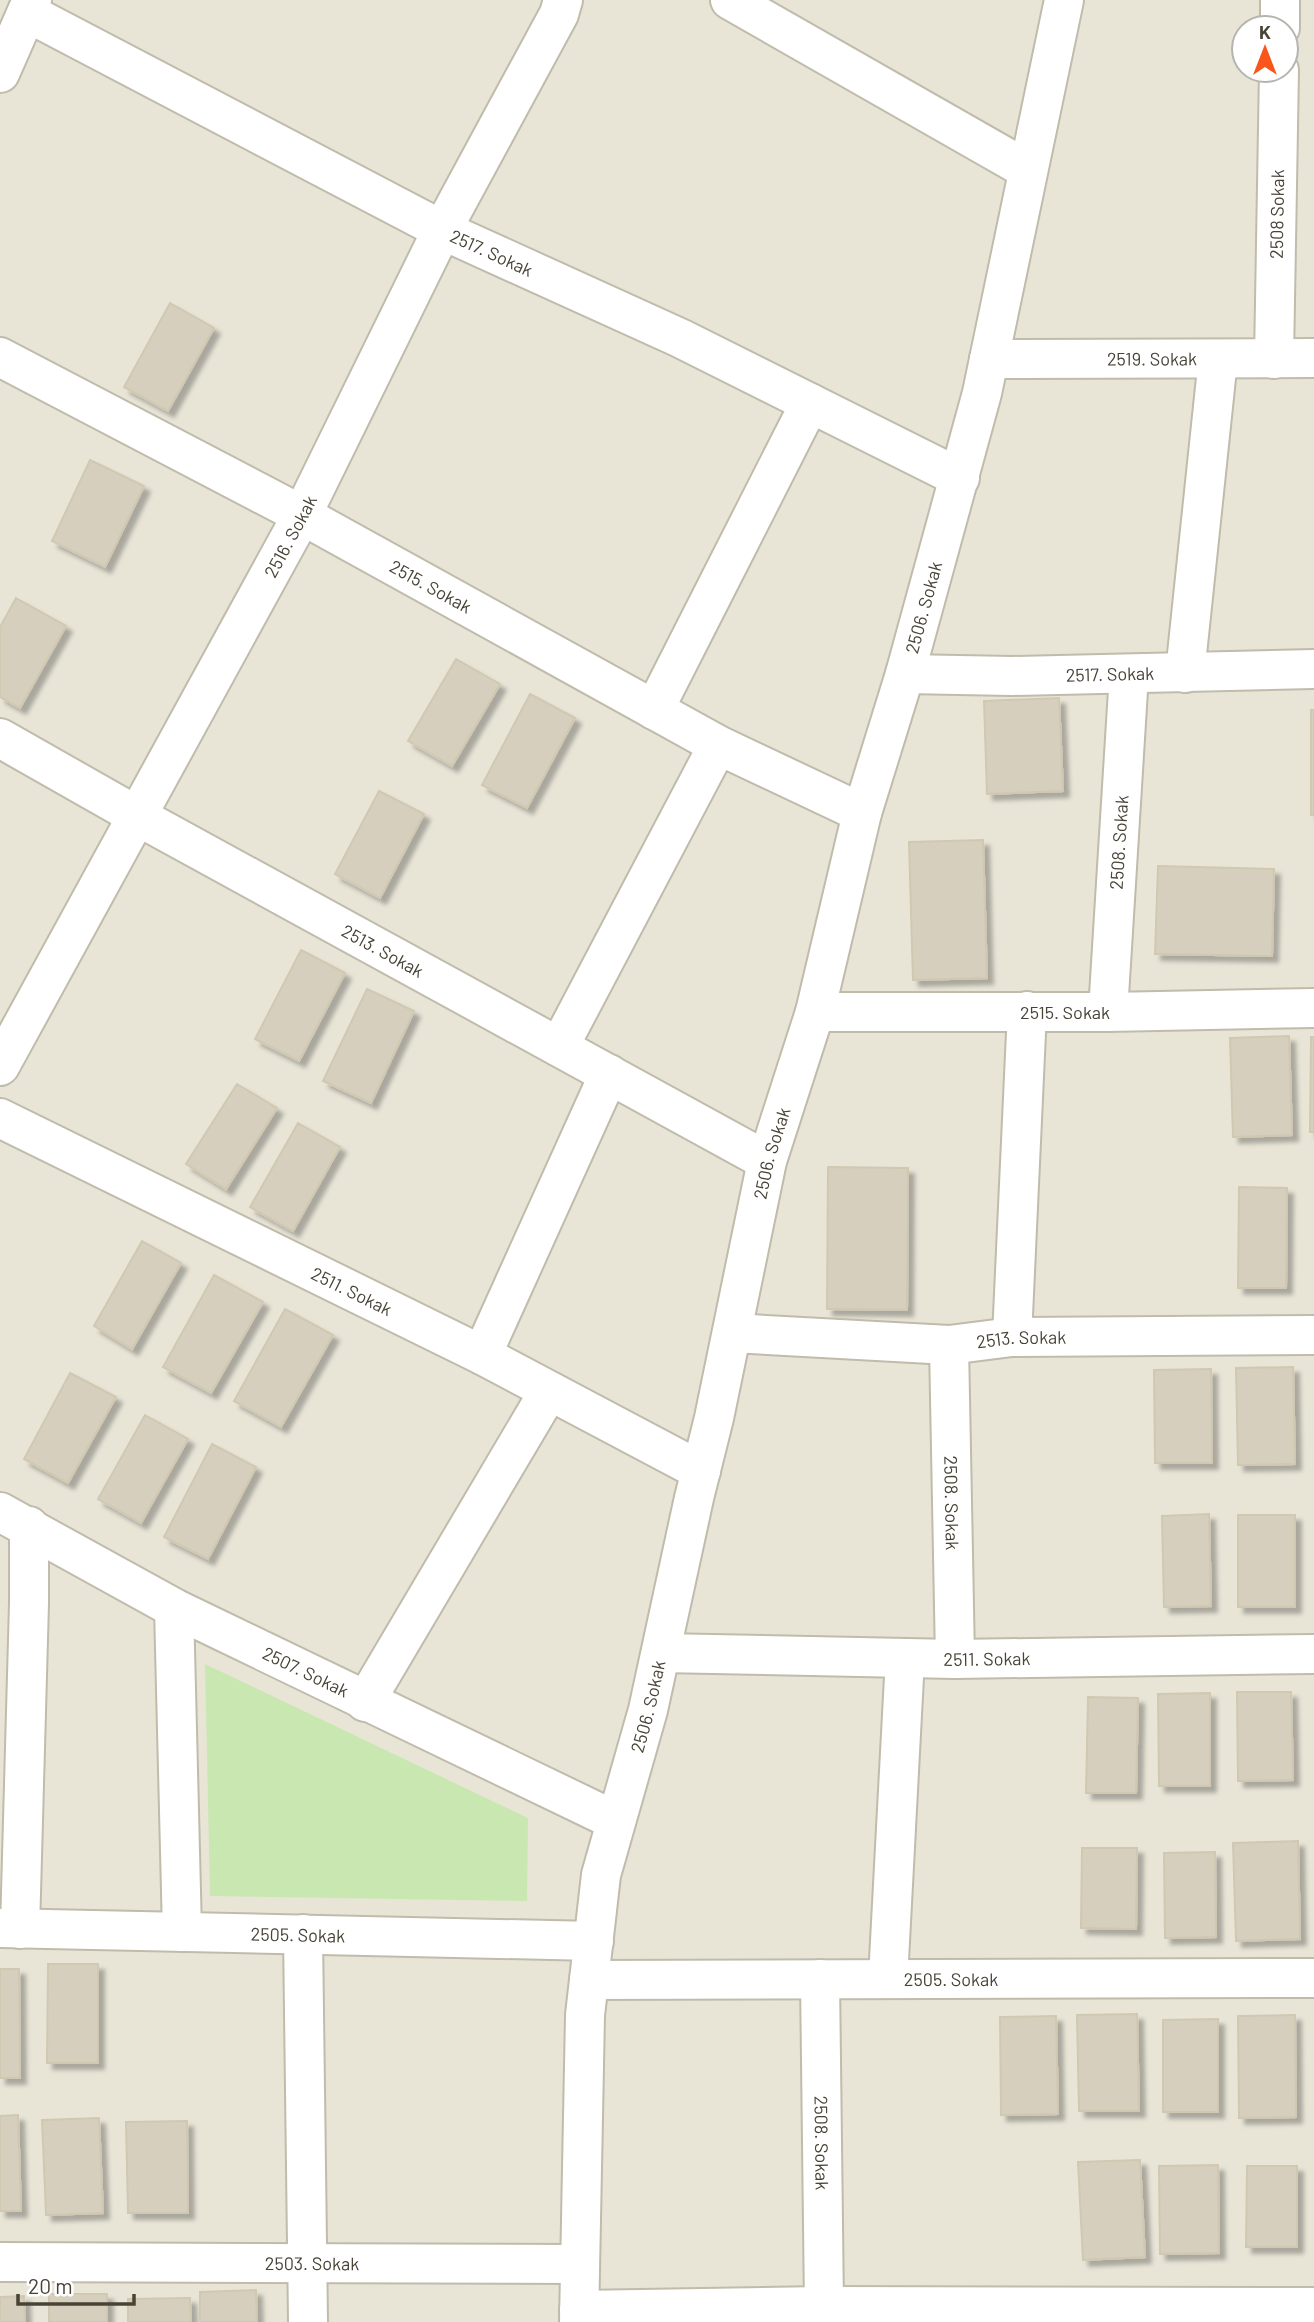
<svg xmlns="http://www.w3.org/2000/svg" width="1314" height="2322" font-family="Barlow,sans-serif">
<defs>
<filter id="shadow"><feDropShadow dx="6" dy="6" stdDeviation="2" flood-color="#0004"/></filter>
</defs>
<rect width="100%" height="100%" fill="#f4f2e8"/>
<path fill="#e8e5d7" fill-rule="evenodd" d="M0,0H1314V2322H0ZM1244,28H1286V70H1244Z"/>
<path fill="#c9e8b1" d="M205,1664L528,1818L527,1901L210,1896Z"/>
<path fill="#d6cfbe" stroke="#d1c8b1" stroke-width="2" filter="url(#shadow)" d="M170,303L214,328L168,411L124,387Z
M90,460L144,486L105,567L52,541Z
M16,598L66,626L20,708L0,697V627Z
M456,659L500,684L452,766L408,741Z
M530,694L575,718L527,808L482,785Z
M1059,698L1063,791L987,794L984,701Z
M1311,710H1314V815H1311Z
M379,791L424,814L380,898L335,874Z
M983,840L987,978L913,980L909,842Z
M1158,866L1274,869L1272,956L1155,954Z
M301,950L345,973L299,1061L255,1039Z
M367,989L414,1011L371,1103L323,1081Z
M1289,1036L1292,1135L1233,1137L1230,1038Z
M1311,1037H1314V1132H1310Z
M237,1084L277,1108L226,1189L186,1164Z
M298,1123L340,1147L293,1231L250,1207Z
M828,1167L908,1168L907,1310L827,1309Z
M1239,1187L1287,1188L1286,1288H1238Z
M142,1241L181,1263L132,1349L94,1326Z
M214,1275L263,1302L211,1393L163,1367Z
M285,1309L333,1335L281,1427L234,1401Z
M1293,1367L1295,1464L1238,1465L1236,1368Z
M1211,1369L1212,1463H1155L1154,1370Z
M70,1373L116,1397L68,1483L24,1459Z
M145,1415L188,1439L141,1523L98,1499Z
M212,1444L256,1467L208,1559L164,1537Z
M1209,1514L1211,1606L1164,1607L1162,1516Z
M1238,1515H1295V1607H1238Z
M1237,1692H1291L1293,1780L1238,1781Z
M1210,1693V1786H1159L1158,1694Z
M1088,1697L1138,1698L1136,1793H1086Z
M1298,1841L1300,1939L1236,1941L1233,1843Z
M1082,1848H1137L1136,1929L1081,1928Z
M1215,1852L1216,1937L1165,1938L1164,1853Z
M48,1964H98V2063H47Z
M0,1969H19L20,2078H0Z
M1137,2014L1139,2111H1079L1077,2015Z
M1295,2015L1296,2117L1239,2118L1238,2016Z
M1056,2016L1058,2114L1001,2115L1000,2017Z
M1218,2019V2112H1163V2020Z
M18,2115L21,2211H0V2116Z
M99,2118L103,2213L46,2215L42,2120Z
M187,2121L188,2213H128L126,2122Z
M1140,2160L1145,2257L1083,2260L1078,2162Z
M1218,2165L1219,2253L1160,2254L1159,2166Z
M1247,2166H1297V2247H1246Z
M256,2290L257,2322H200V2292Z
M49,2294H107V2322H49Z
M24,2296L25,2322H0V2297Z
M190,2298L191,2322H128V2299Z"/>
<g fill="none" stroke-linecap="round" stroke-linejoin="round">
<defs>
<g id="minor">
<path d="M730,0L1028,170"/>
<path id="s1" d="M28,13L442,230L680,338L960,478"/>
<path d="M1280,28V0"/>
<path id="s2" d="M0,357L302,515L718,745L862,813"/>
<path id="s3" d="M989,359L1314,358"/>
<path id="s4" d="M1274,359L1279,70"/>
<path d="M1185,673L1218,359"/>
<path id="s5" d="M905,674L1012,676L1314,669"/>
<path d="M654,710L810,403"/>
<path id="s6" d="M0,738L139,817L767,1161"/>
<path id="s7" d="M815,1012H1108L1314,1008"/>
<path id="s8" d="M1108,1012L1129,674"/>
<path d="M559,1047L718,745"/>
<path id="s9" d="M0,1066L302,515L442,230L559,14L563,0"/>
<path id="s10" d="M0,1118L482,1355L701,1471"/>
<path id="s11" d="M732,1333L949,1345L1012,1337L1314,1335"/>
<path d="M1012,1337L1027,1011"/>
<path id="s12" d="M949,1345L955,1659"/>
<path d="M482,1355L609,1074"/>
<path id="s13" d="M0,1512L174,1608L616,1821"/>
<path d="M174,1608L182,1932"/>
<path id="s14" d="M661,1653L955,1659L1314,1654"/>
<path d="M365,1702L549,1391"/>
<path id="s15" d="M0,1928L594,1941"/>
<path d="M20,1929L29,1603V1526"/>
<path d="M303,1934L308,2322"/>
<path id="s16" d="M820,1979L824,2306"/>
<path d="M888,1979L905,1658"/>
<path id="s17" d="M589,1980L1314,1978"/>
<path id="s18" d="M0,2262L580,2264"/>
<path d="M579,2310L824,2306L1314,2307"/>
<path id="s19" d="M579,2322L585,2015L601,1875L648,1710L694,1498L714,1418L767,1161L815,1012L862,813L905,674L982,393L1064,0"/>
</g>
<path id="tertiary" d="M0,73L32,0"/>
</defs>
<use href="#minor" stroke="#c0bbab" stroke-width="42"/>
<use href="#tertiary" stroke="#c0bbab" stroke-width="42"/>
<use href="#minor" stroke="#fff" stroke-width="38"/>
<use href="#tertiary" stroke="#fff" stroke-width="38"/>
</g>
<g text-anchor="middle" dominant-baseline="central" stroke-width="7" stroke-linejoin="round" paint-order="stroke">
<g font-size="18" fill="#484337" stroke="#fff">
<text stroke="none"><textPath href="#s4" startOffset="145">2508 Sokak</textPath></text>
<text stroke="none"><textPath href="#s1" startOffset="522">2517. Sokak</textPath></text>
<text stroke="none"><textPath href="#s3" startOffset="163">2519. Sokak</textPath></text>
<text stroke="none"><textPath href="#s9" startOffset="604">2516. Sokak</textPath></text>
<text stroke="none"><textPath href="#s2" startOffset="488">2515. Sokak</textPath></text>
<text stroke="none"><textPath href="#s19" startOffset="1757">2506. Sokak</textPath></text>
<text stroke="none"><textPath href="#s5" startOffset="205">2517. Sokak</textPath></text>
<text stroke="none"><textPath href="#s8" startOffset="170">2508. Sokak</textPath></text>
<text stroke="none"><textPath href="#s6" startOffset="438">2513. Sokak</textPath></text>
<text stroke="none"><textPath href="#s7" startOffset="250">2515. Sokak</textPath></text>
<text stroke="none"><textPath href="#s19" startOffset="1190">2506. Sokak</textPath></text>
<text stroke="none"><textPath href="#s10" startOffset="392">2511. Sokak</textPath></text>
<text stroke="none"><textPath href="#s11" startOffset="290">2513. Sokak</textPath></text>
<text stroke="none"><textPath href="#s12" startOffset="158">2508. Sokak</textPath></text>
<text stroke="none"><textPath href="#s14" startOffset="326">2511. Sokak</textPath></text>
<text stroke="none"><textPath href="#s13" startOffset="345">2507. Sokak</textPath></text>
<text stroke="none"><textPath href="#s19" startOffset="623">2506. Sokak</textPath></text>
<text stroke="none"><textPath href="#s15" startOffset="298">2505. Sokak</textPath></text>
<text stroke="none"><textPath href="#s17" startOffset="362">2505. Sokak</textPath></text>
<text stroke="none"><textPath href="#s16" startOffset="164">2508. Sokak</textPath></text>
<text stroke="none"><textPath href="#s18" startOffset="312">2503. Sokak</textPath></text>
</g>
</g>
<g transform="translate(1265 49)"><circle r="33" fill="#ffffff" stroke="#b6b4af" stroke-width="2"/>
<path d="M0-5L12 26L0 18L-12 26Z" fill="#fa551a"/>
<text y="-10" font-size="19" font-weight="bold" text-anchor="middle" fill="#484337">K</text>
</g>
<path d="M18 2294v10h116v-10" fill="none" stroke="#484337" stroke-width="3.5"/>
<text x="28" y="2294" font-size="21" fill="#484337" stroke="#ffffff" stroke-width="5" paint-order="stroke">20 m</text>
</svg>
